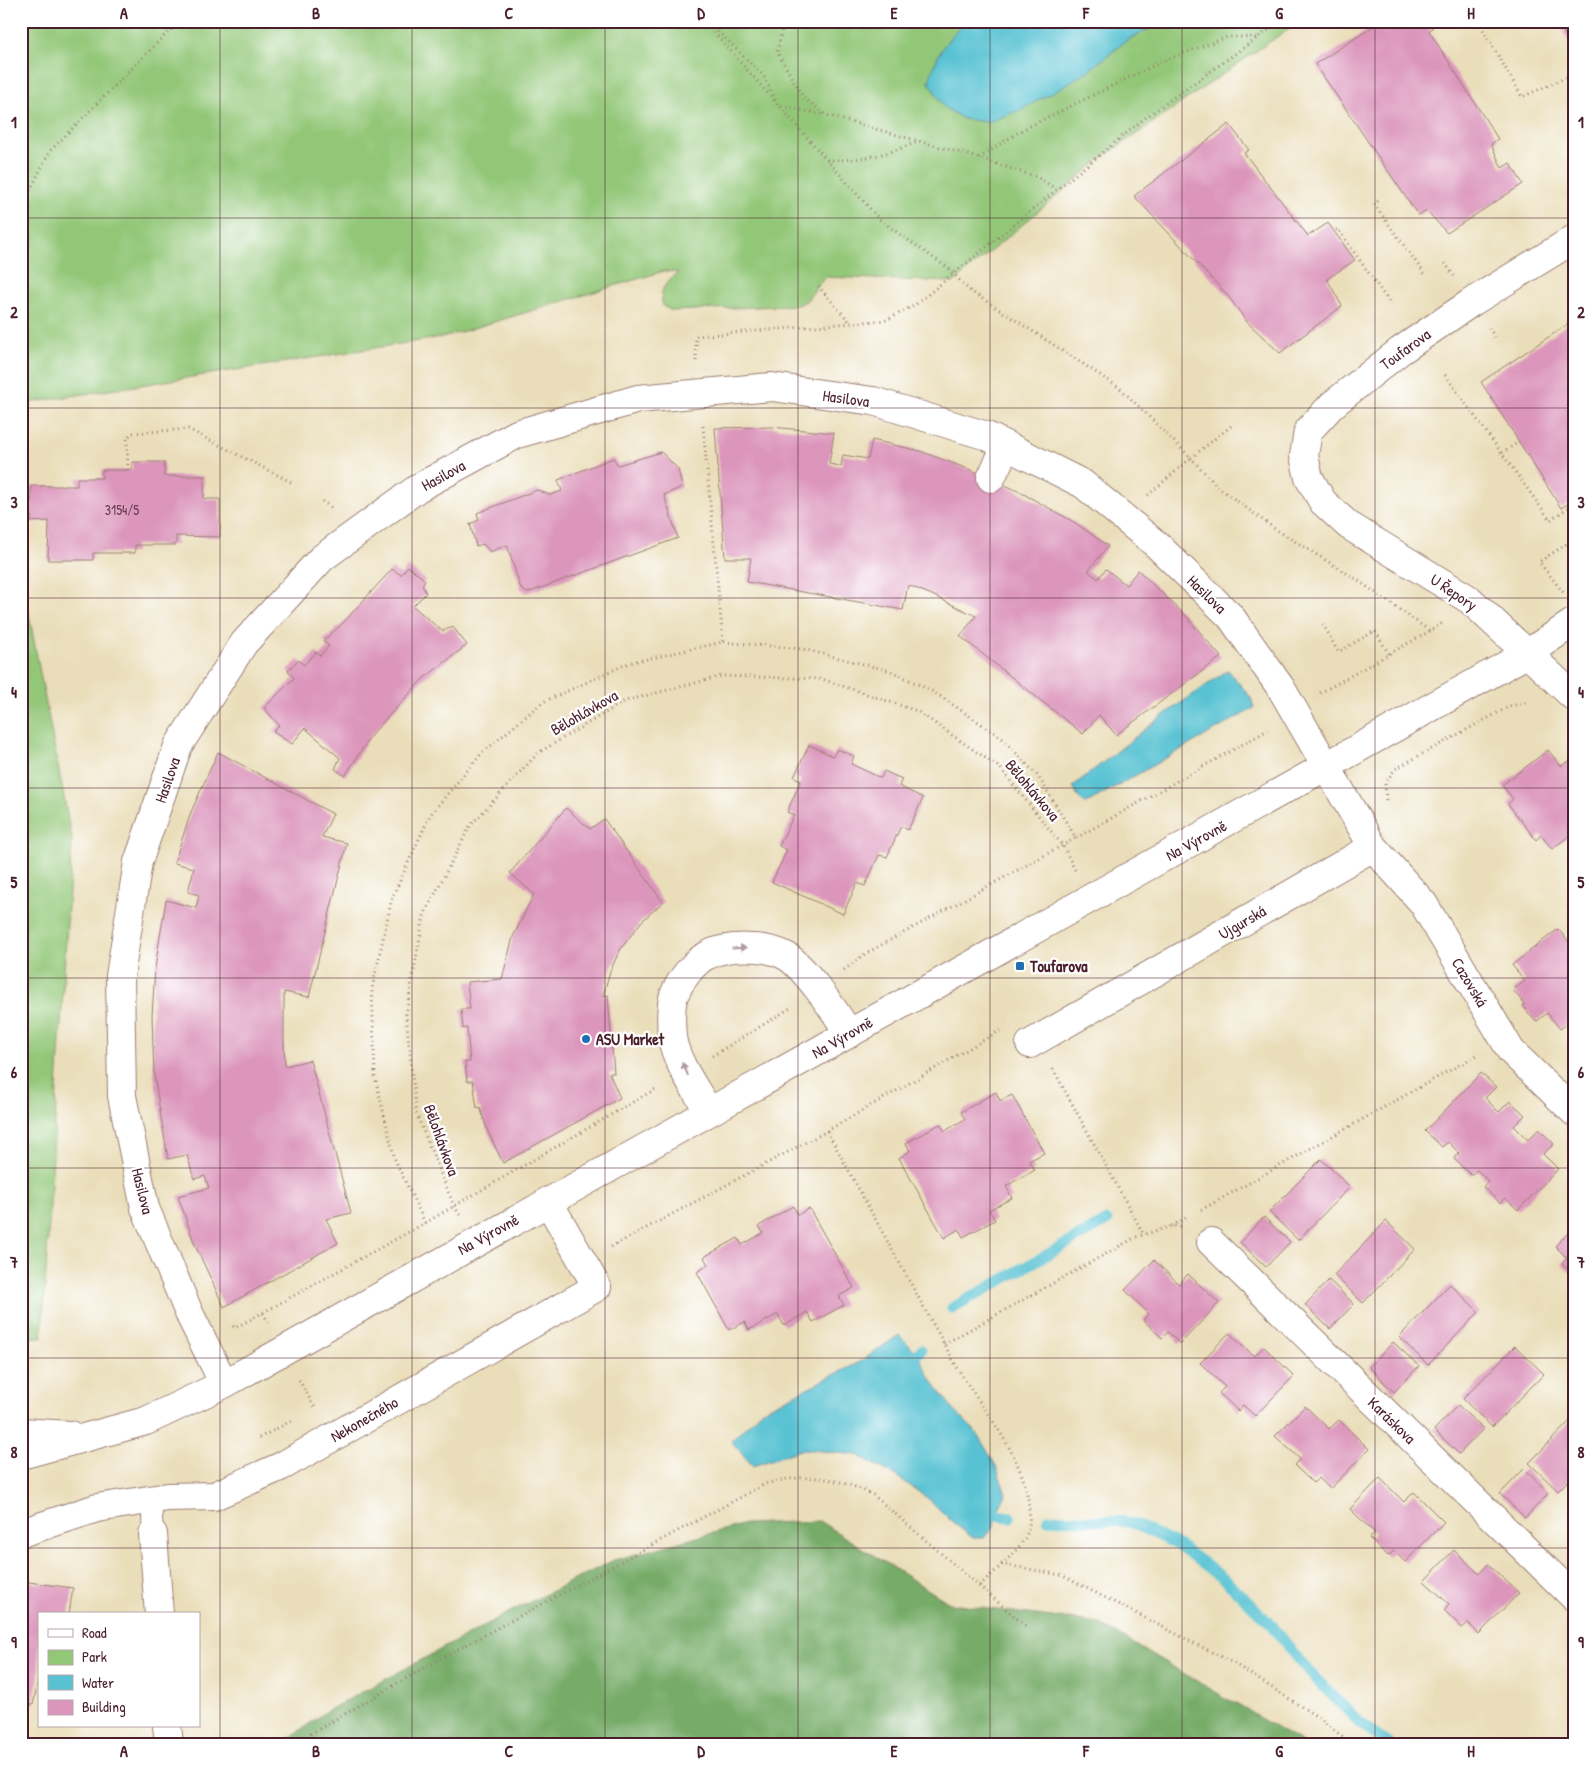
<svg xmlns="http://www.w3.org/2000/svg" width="1595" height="1765" font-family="'Patrick Hand',sans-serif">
<rect width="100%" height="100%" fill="#fff"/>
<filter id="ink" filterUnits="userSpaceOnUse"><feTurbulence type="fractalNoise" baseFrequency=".02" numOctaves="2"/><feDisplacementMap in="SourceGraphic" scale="10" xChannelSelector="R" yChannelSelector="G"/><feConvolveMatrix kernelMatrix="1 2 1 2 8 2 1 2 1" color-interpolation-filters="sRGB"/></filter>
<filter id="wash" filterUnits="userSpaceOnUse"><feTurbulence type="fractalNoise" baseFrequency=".0096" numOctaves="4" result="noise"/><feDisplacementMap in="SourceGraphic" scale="20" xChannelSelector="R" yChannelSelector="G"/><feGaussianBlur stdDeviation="1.12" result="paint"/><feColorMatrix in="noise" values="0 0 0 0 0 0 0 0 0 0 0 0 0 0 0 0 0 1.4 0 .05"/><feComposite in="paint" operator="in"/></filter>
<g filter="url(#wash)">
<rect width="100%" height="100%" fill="#eadeba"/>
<path fill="#93c778" stroke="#6e7352" d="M21,21H968C945,40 937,53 930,82L944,107L963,119L1088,71L1127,40L1165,21H1300L1103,157L954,282L825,277L806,301L797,305L672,311L663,306C658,289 666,283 678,272L664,271L444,337L21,404Z
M21,554L27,604L72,840L42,1337L21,1338Z"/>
<path fill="#76ac68" stroke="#60664a" d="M819,1521L951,1604L1098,1623L1304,1744H281L327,1711L506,1614L614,1560L745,1524Z"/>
<path fill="#58c2d3" stroke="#51707f" d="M968,21H1165L1127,40L1088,71L1055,91L1018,111L988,122L963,119L944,107L929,82C937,53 945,40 968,21Z
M1228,670L1251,698L1254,708L1085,804L1078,797L1073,786L1161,717Z
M899,1335L916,1352L932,1381L953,1409L976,1432L996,1466L1006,1494L996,1515L993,1529L983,1538H973L951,1521L930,1500L895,1475L857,1455L803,1449L753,1466L731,1441L763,1410L860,1362Z"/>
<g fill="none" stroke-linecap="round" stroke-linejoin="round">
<path stroke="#58c2d3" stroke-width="11" d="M1569,571L1574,568
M952,1308L1107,1221
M908,1364L921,1350
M984,1506L996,1515L1010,1517
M1048,1519L1130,1522L1180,1546L1224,1579L1268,1621L1309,1672L1358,1721L1389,1744"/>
</g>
<g id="blocks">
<path fill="#dc96bc" d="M1382,21H1429L1433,27L1429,31L1498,139L1491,144L1502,168L1510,163L1523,184L1447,233L1427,211L1418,215L1315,64Z
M1557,21H1574V51Z
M1229,124L1249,150L1244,153L1308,236L1328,223L1355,260L1327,279L1342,306L1280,353L1247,322L1228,296L1134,196Z
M1574,320V500L1561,508L1481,382Z
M772,427L834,433L829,464L841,466L843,455L868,459L872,440L920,451L984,475L1020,492L1074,522L1108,546L1088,571L1098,579L1106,569L1126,585L1138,570L1187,617L1221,657L1116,735L1099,715L1083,734L960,636L976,616L932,595L908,585L903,610L747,582L751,558H725L715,428Z
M661,452L678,469L682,487L664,495L678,538L527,593L521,589L507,545L490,552L483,544L476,546L470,524L479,520L477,513L537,490L550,495L562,491L558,480L613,458L618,465Z
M132,462H164V476H204V499H220V537L176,536V545H135V553H93V560H48L49,521L31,522V486H77V478H102V470H132Z
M408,566L425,580L422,585L426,593L413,606L442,631L453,627L467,645L423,679L372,734L345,776L335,769L340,758L305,728L292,744L273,732L279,725L264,708L294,678L288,670L298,660L304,665L316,652L320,656L329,646L323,641L342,624L392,569L401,575Z
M809,745L833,756L837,749L854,756L851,764L881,778L884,771L902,779L899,786L923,798L908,830L901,826L887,857L879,855L865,886L857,883L843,914L772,882L787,850L779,846L794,815L787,812L801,780L794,777Z
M1548,750L1561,766L1574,758V832L1552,849L1541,835L1536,840L1508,804L1513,799L1502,785Z
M218,752L333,814L322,837L347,843L309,997L284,992V1046L285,1066L310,1060L351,1213L326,1219L338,1243L224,1307L195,1245L178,1196L209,1188L205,1176L194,1179L187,1155L168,1159L154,1075L152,1016L155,968L166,900L196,908L199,895L188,892L194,868L174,863L191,812Z
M566,808L590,829L604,819L663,902L641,922L620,950L610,971L603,996L608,995L614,1073H609L620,1098L503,1163L488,1132L480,1107L477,1108L473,1081H467L465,1062H470L467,1028L463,1029L461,1009H470L467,982L502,979L513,937L534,894L510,873Z
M1558,929L1569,942L1574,939V1019L1560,1029L1547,1013L1536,1022L1523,1006L1525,1005L1513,990L1525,981L1512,965Z
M1481,1073L1496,1087L1485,1098L1499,1112L1510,1101L1525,1115L1514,1126L1528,1140L1539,1129L1554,1144L1543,1154L1558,1169L1518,1210L1505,1198L1500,1203L1483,1187L1488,1181L1477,1170L1471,1175L1454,1159L1459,1153L1448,1142L1442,1147L1425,1131Z
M996,1092L1000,1101L1012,1095L1044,1153L1029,1161L1035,1170L1006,1186L1012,1198L989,1210L995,1220L963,1237L959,1229L944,1238L899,1158L910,1151L906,1143L940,1124L945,1131L965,1119L961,1112Z
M1321,1159L1350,1187L1298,1240L1269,1212Z
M793,1206L798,1215L809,1208L854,1288L839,1296L844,1305L813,1322L807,1312L784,1326L778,1314L749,1330L745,1322L729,1330L697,1272L708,1265L704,1257L738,1238L742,1245L763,1233L759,1226Z
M1264,1217L1290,1242L1266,1267L1240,1242Z
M1386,1221L1415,1249L1363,1303L1334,1275Z
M1574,1227V1275L1562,1264L1567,1258L1555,1246Z
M1154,1260L1179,1284L1188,1274L1219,1303L1180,1344L1168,1332L1162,1338L1143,1320L1149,1314L1125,1290Z
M1329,1280L1354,1304L1330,1329L1305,1305Z
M1450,1284L1479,1312L1428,1365L1399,1337Z
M1229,1333L1254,1356L1264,1347L1294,1376L1255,1416L1243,1405L1238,1411L1219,1393L1225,1387L1200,1363Z
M1393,1342L1419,1366L1394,1392L1369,1367Z
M1515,1346L1544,1374L1492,1427L1463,1399Z
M1458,1405L1483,1429L1459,1454L1434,1430Z
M1305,1406L1329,1429L1339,1420L1369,1449L1330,1489L1319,1478L1313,1483L1294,1465L1300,1459L1275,1436Z
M1574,1417V1475L1558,1491L1529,1463Z
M1524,1469L1549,1493L1525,1518L1500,1494Z
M1380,1478L1404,1502L1414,1492L1444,1522L1405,1562L1394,1551L1388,1556L1369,1538L1375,1533L1350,1509Z
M1454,1550L1479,1574L1488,1564L1519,1593L1479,1634L1468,1623L1462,1628L1444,1610L1449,1604L1424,1581Z
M21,1581L73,1588L69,1614H39V1676L33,1705L25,1704L22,1728Z"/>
</g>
</g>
<g filter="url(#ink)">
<use href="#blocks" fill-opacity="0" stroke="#9a7e72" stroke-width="1"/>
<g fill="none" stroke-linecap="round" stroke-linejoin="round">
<defs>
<path id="lane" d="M151,1499L153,1534"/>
<path id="street" d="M1574,239L1472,302L1400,351L1332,405L1308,431L1304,456L1309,478L1323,502L1348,525L1470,600L1574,697
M991,478L1006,446
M1373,847L1423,903L1511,1051L1574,1112
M709,1112C697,1091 675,1061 672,1037C671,1025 670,1007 674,995C680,981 694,961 708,955C727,945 766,945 786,956C804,966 837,1014 848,1032
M1211,1242L1574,1597
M224,1384L189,1313L145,1208L122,1096L120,976L138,862L178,746L244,643L322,558L418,488L517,434L638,399L772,387L873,401L987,436L1083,484L1158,546L1231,617L1281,688L1373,847L1030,1044
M21,1432L70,1435
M21,1455L146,1421L224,1384L1528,653L1574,622
M21,1533L97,1508L168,1497L214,1496L282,1466L597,1287L548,1201
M153,1534L159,1614
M167,1726L169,1744"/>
</defs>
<use href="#lane" stroke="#9a7e72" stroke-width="22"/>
<use href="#street" stroke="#9a7e72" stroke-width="30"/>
<path stroke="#9a7e72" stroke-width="3" stroke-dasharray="1 4" stroke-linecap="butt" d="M704,21L881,221L948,268L969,290L1120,388L1191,458L1147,496
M707,21L763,75L778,105L825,115
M784,21L777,52L803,97L826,115L979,158L1037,177L1056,189
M1478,21L1522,97L1574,74
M979,158L1022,130L1163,61L1227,37H1257
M827,160C863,160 883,156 917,142
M1378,201L1374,204L1426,276
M21,208L50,151L163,37L181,21
M1336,230L1338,229L1389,302
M1445,263L1454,276
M818,286L849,321
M1489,328L1497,340
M696,361V336L887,320L915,305L1145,118L1281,21
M1445,375L1550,520L1574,504
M703,426L723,642
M1231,426L1191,458L1218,487L1275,529L1356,579L1430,631L1444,622
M1502,453L1519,442
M128,470L127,438L132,433L188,429L291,482
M322,501L333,509
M1563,592L1539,562L1574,539
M1323,624L1338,652L1375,631L1389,654
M1320,693L1430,631
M1386,800L1385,784L1395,769L1510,706L1529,702
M844,970L865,954L1076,838
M712,1056L792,1007
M1053,1069L1144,1235
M827,1131C869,1208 911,1284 953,1360C981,1411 1035,1463 1029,1526C1027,1546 994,1571 979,1586
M1201,1210L1477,1055
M460,1215L454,1206L416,1113L406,1014L424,915L470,826L538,753L625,701L722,676L822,679L917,711L1000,768L1063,846L1075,870
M425,1223L395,1160L375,1077L372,989L392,898L430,815L481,754L543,702L629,663L723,642L803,649L891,671L934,692L1002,738L1038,776L1076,838L1268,730
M1172,1226L1189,1216
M611,1247L827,1131L1001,1030
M263,1313L269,1323
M233,1326L235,1328L425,1223L657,1088
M944,1344L1136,1237L1172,1226H1184
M299,1380L315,1408
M259,1438L291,1421
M1001,1564L1061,1575L1235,1664L1319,1718L1352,1744
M293,1744L436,1661L765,1484C806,1473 835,1476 873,1495L1027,1627"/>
<use href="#lane" stroke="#fff" stroke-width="20"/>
<use href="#street" stroke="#fff" stroke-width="28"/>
</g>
<defs><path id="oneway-solid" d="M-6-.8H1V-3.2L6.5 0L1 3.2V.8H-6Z" transform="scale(1.25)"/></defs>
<g fill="#ae9aa0">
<use href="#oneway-solid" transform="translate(739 948) rotate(-4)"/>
<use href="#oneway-solid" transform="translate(685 1069) rotate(-115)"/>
</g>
</g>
<path fill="none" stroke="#4a1f2b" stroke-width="1" stroke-opacity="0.55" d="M220,21V1744M412,21V1744M605,21V1744M798,21V1744M990,21V1744M1182,21V1744M1375,21V1744M21,218H1574M21,408H1574M21,598H1574M21,788H1574M21,978H1574M21,1168H1574M21,1358H1574M21,1548H1574"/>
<g fill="#1f6fb2" stroke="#fff" stroke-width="2">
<rect x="1015" y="961" width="10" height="10" rx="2.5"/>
<circle cx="586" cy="1039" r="5"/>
</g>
<g text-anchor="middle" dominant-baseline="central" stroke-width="4.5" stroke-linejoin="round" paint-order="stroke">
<g font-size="14" fill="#6e3d4f">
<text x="122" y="509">3154/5</text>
</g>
<g font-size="16" fill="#4a1f2b" stroke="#fff">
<text transform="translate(1405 349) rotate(-36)">Toufarova</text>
<text transform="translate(846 398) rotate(8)">Hasilova</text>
<text transform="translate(443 475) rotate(-29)">Hasilova</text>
<text transform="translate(1454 592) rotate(34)">U Řepory</text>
<text transform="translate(1207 594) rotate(44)">Hasilova</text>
<text transform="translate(584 712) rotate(-30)">Bělohlávkova</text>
<text transform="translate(167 780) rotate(-71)">Hasilova</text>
<text transform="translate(1033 790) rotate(50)">Bělohlávkova</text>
<text transform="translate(1196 840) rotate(-29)">Na Výrovně</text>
<text transform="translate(1242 922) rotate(-30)">Ujgurská</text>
<text transform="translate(1470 982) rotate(59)">Cazovská</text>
<text transform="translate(842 1037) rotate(-30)">Na Výrovně</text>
<text transform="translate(442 1140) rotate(70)">Bělohlávkova</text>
<text transform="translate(143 1191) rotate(76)">Hasilova</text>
<text transform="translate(488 1234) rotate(-29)">Na Výrovně</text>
<text transform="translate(364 1419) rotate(-30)">Nekonečného</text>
<text transform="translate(1392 1420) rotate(44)">Karáskova</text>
</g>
<g font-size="16" font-weight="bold" fill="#4a1f2b" stroke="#fff" text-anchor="start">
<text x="1030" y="966">Toufarova</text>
<text x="596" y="1039">ASU Market</text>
</g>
</g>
<rect width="1595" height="1765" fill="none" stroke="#fff" stroke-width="55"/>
<rect x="38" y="1612" width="162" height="115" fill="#ffffff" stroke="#b7a5aa"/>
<rect x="48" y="1629" width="25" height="8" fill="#ffffff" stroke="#b7a5aa"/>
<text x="82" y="1638" font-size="15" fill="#4a1f2b">Road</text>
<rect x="48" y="1650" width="25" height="15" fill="#93c778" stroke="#b7a5aa"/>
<text x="82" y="1662" font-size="15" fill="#4a1f2b">Park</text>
<rect x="48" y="1675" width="25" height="15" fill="#58c2d3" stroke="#b7a5aa"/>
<text x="82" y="1688" font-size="15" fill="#4a1f2b">Water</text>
<rect x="48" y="1700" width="25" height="15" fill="#dc96bc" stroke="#b7a5aa"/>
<text x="82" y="1712" font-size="15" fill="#4a1f2b">Building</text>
<rect x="28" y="28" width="1540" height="1710" fill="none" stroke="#4a1f2b" stroke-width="2"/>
<g font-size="16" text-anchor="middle" font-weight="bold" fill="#4a1f2b">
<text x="124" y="19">A</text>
<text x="316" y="19">B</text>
<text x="509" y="19">C</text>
<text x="701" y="19">D</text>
<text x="894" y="19">E</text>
<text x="1086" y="19">F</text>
<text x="1279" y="19">G</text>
<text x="1471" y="19">H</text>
<text x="14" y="128">1</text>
<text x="1581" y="128">1</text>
<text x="14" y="318">2</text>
<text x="1581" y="318">2</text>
<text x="14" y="508">3</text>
<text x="1581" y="508">3</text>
<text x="14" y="698">4</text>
<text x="1581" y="698">4</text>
<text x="14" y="888">5</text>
<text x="1581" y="888">5</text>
<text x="14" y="1078">6</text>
<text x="1581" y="1078">6</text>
<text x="14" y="1268">7</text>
<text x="1581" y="1268">7</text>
<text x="14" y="1458">8</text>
<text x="1581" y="1458">8</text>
<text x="14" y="1648">9</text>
<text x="1581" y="1648">9</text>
<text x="124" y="1757">A</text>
<text x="316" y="1757">B</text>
<text x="509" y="1757">C</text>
<text x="701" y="1757">D</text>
<text x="894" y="1757">E</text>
<text x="1086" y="1757">F</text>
<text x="1279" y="1757">G</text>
<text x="1471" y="1757">H</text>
</g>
</svg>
